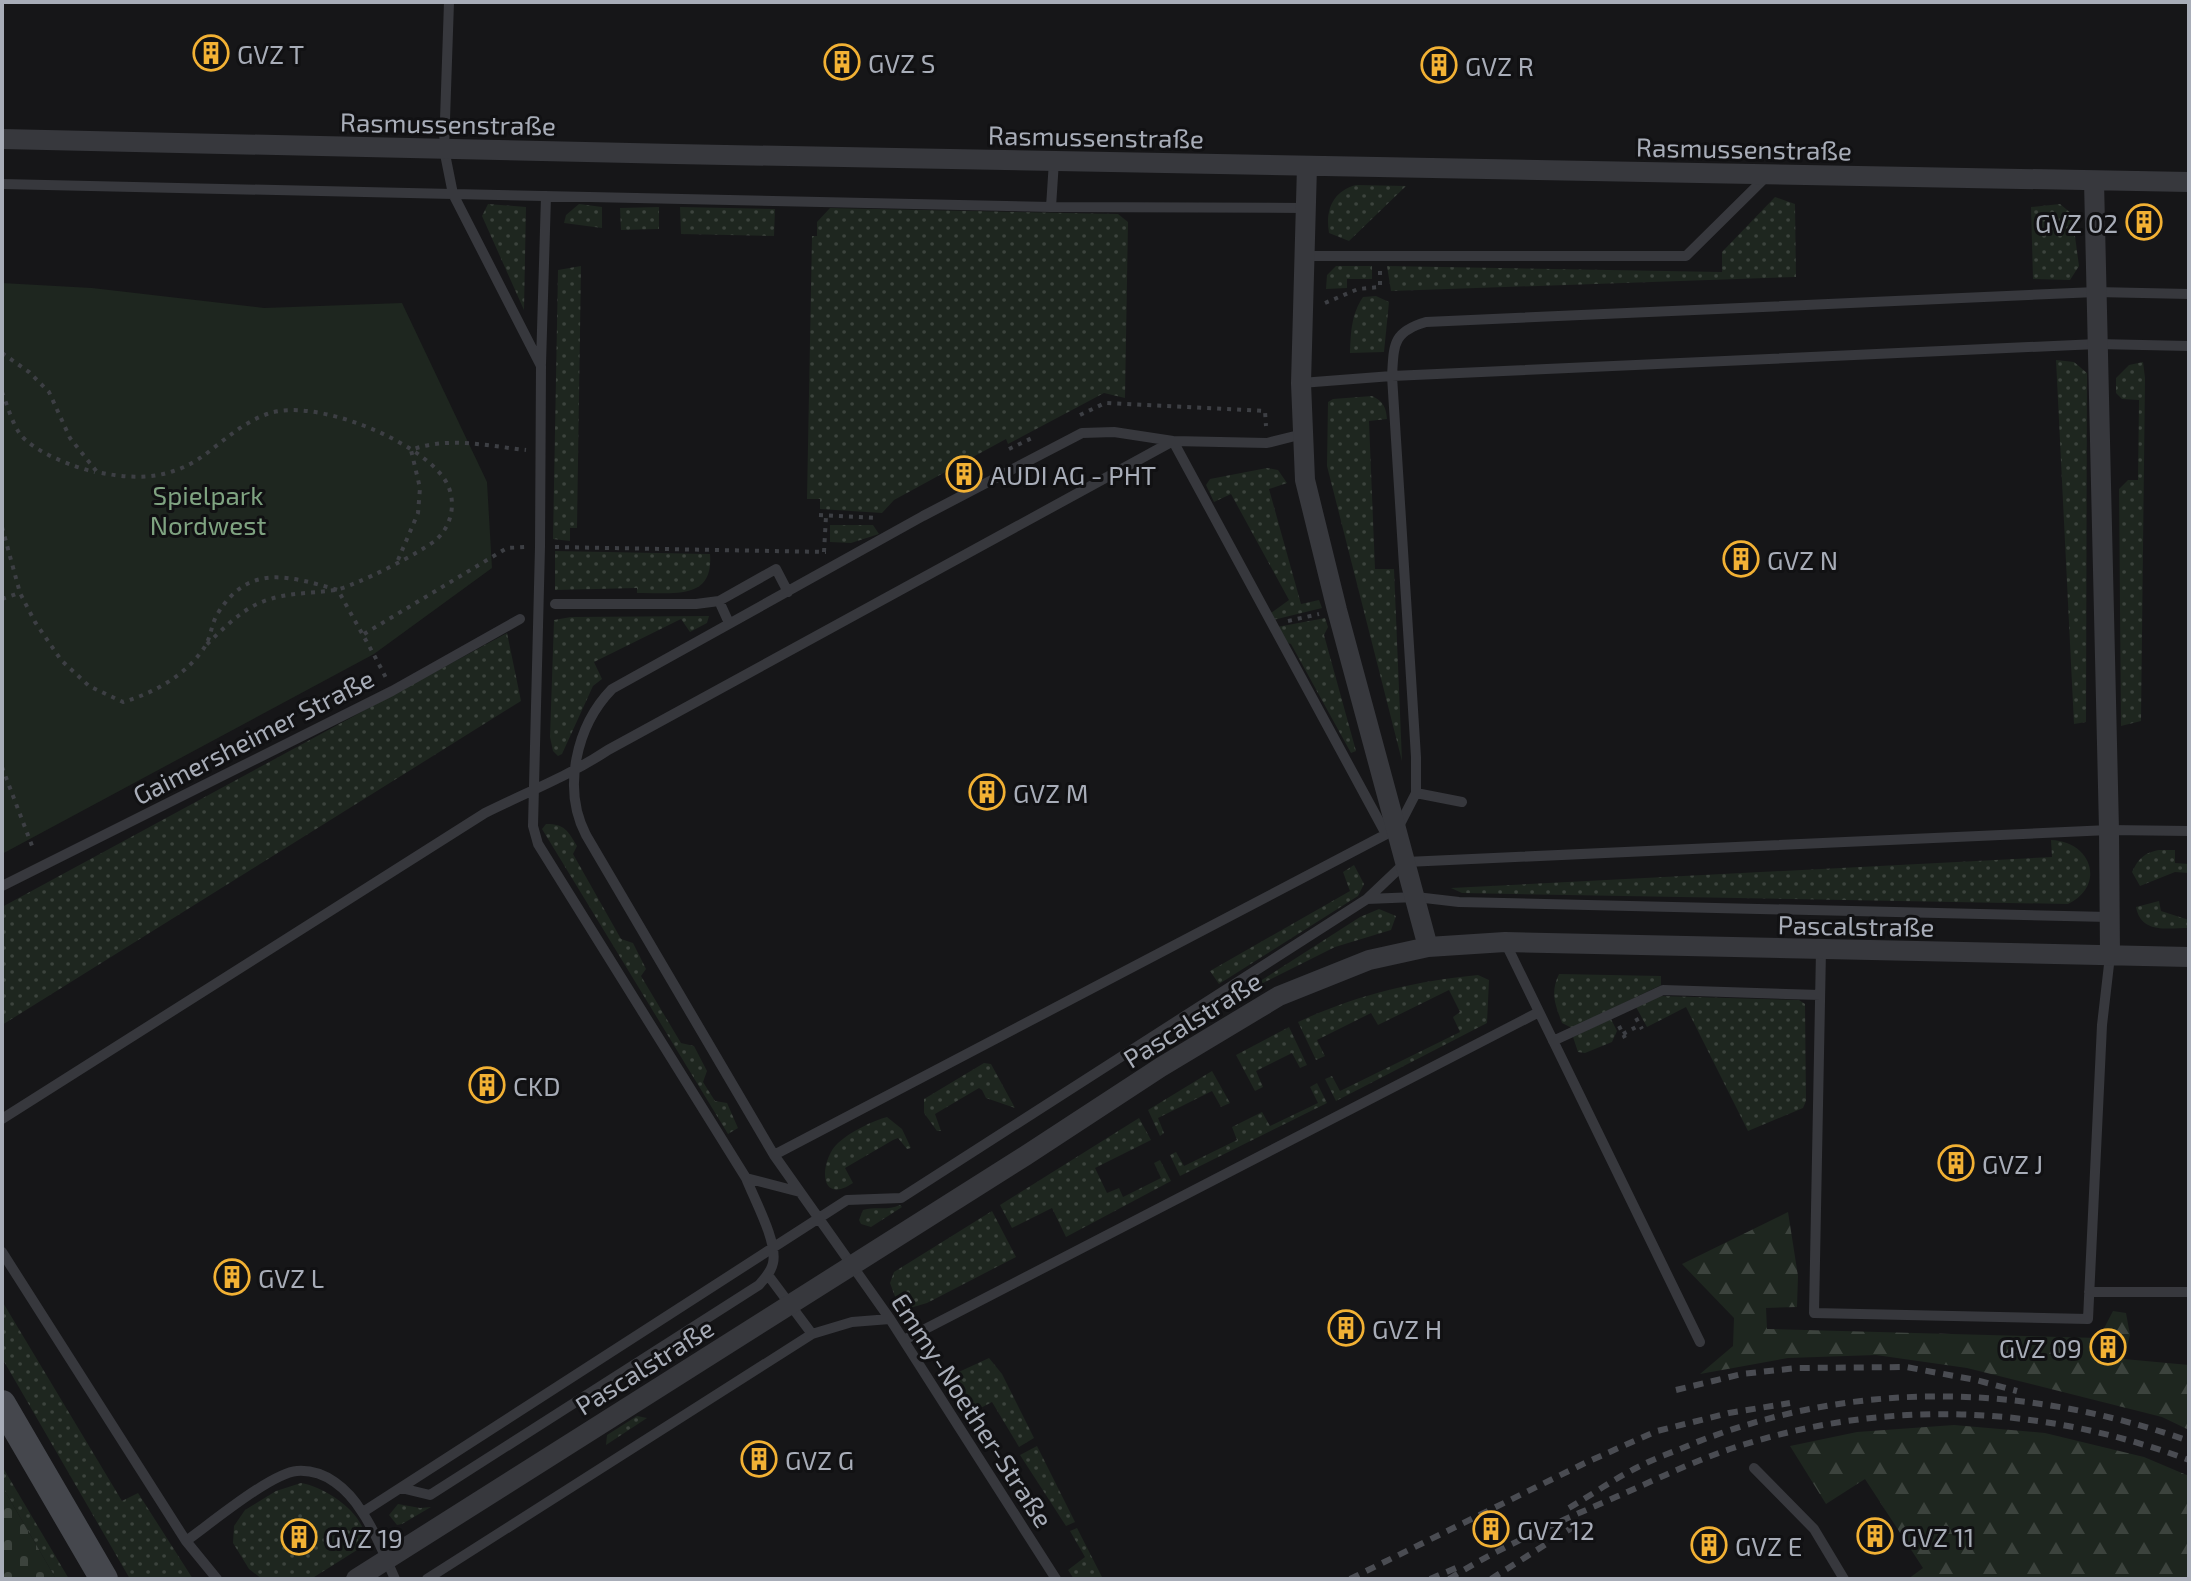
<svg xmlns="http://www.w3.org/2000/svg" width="2191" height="1581" font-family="'Exo 2',sans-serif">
<defs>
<pattern id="grass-dots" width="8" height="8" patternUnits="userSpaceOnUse" patternTransform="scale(2)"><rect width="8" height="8" fill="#1e261f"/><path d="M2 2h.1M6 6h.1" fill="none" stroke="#3c433d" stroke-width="1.8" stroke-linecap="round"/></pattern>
<pattern id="forest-firs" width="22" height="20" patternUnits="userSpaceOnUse" patternTransform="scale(2)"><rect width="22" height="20" fill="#1e261f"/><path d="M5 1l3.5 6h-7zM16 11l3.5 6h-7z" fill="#3c433d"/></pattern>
<pattern id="cemetery-stones" width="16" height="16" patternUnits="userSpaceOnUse" patternTransform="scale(2)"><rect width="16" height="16" fill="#1e261f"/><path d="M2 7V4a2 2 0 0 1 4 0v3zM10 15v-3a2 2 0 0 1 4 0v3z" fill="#3c433d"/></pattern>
</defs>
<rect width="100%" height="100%" fill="#161618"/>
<path fill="url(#grass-dots)" d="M1356,185L1406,186L1349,241L1329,233C1325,210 1333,191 1356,185Z
M1775,197L1795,204L1796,277L1391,291L1387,266L1722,272V252Z
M488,204L526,207L524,310L482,216Z
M579,204L602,207V228L564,223L566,215Z
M2060,204L2072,214L2079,266L2070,280L2033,279L2031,207Z
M659,207V229L621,230L620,208Z
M680,207L775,209L774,236L681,234Z
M830,208L1118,214L1128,222L1125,398L1104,393L1008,444L1006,439L894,500L882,513L820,509V499H807L812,236H817V222Z
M581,266L577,528H570V541L553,539L558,270Z
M1336,266H1372V279H1347V288L1326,289L1327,275Z
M1376,296L1389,302L1384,352L1350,353C1351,332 1351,315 1363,297Z
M2056,360L2074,362L2087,373L2086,722L2074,724Z
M2143,362L2145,378L2141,721L2121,726L2119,489L2128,480H2138L2139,400L2122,399L2116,393V378L2129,365Z
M1372,396C1383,401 1386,407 1387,419L1369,421L1375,569H1394L1402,761L1327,466L1328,402L1333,399Z
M1267,468L1278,470L1287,483L1269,489L1301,604L1319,600L1322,608L1273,620L1271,613L1289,600L1231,494L1214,502L1206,485L1210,479Z
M830,525H873L879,534L851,543L830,542Z
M555,551L710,554C714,602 671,592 637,593V588L555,590Z
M709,616L707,623L690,632L681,619L594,662L602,679L593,686L562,754L558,756L553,751L550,737L554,620L571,617Z
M1325,618L1328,627L1324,635L1356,751L1351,753L1291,644L1285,642L1277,627Z
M507,633L521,701L2,1025V907Z
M546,824C565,824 568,831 577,846L573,854L621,939L633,943L646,969L641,976L681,1043L694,1046L707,1071L703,1082L715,1101L727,1103L738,1128L728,1134L542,829Z
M2051,840C2092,841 2106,886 2068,904L1462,893L1451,888L2052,857Z
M2159,850H2175V863L2189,864V873L2175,872L2140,886L2132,872C2139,858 2144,853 2159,850Z
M1354,865L1364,884L1358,896L1219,984L1210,971L1350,891L1343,872Z
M2159,901L2161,911L2189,920V928C2167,928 2141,934 2136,907Z
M1379,909L1396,916L1391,930L1335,947L1237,996L1360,917Z
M1559,974L1661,976V985L1572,1028L1562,1023C1555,1004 1550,993 1559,974Z
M1478,975L1489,980L1487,1023L1336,1101L1325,1079L1332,1076L1340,1091L1460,1032L1453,1017L1460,1012L1449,990L1378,1025L1371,1013L1317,1040L1325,1056L1316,1060L1298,1022C1356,995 1415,981 1478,975Z
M1660,996L1799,1000L1805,1004L1806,1101L1803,1108L1748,1131L1686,1007L1647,1027L1636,1007Z
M1611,1019L1617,1031L1612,1042L1585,1053L1578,1052L1573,1037Z
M1289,1027L1307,1065L1300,1068L1292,1053L1256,1071L1263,1087L1255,1091L1236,1055Z
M984,1063L991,1064L1015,1108L986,1098L982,1090L979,1088L935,1114L941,1131H937L924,1113V1099Z
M1212,1071L1230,1103L1221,1107L1212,1091L1158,1118L1164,1133L1160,1136L1148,1110Z
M1317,1083L1327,1103L1180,1176L1170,1155L1176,1152L1184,1166L1237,1140L1232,1127L1262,1112L1270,1126L1318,1103L1310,1087Z
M887,1117L902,1129L911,1148L907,1149L898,1138L893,1140L845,1168L853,1183C817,1207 820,1159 838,1143C850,1132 872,1121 887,1117Z
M1139,1118L1151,1140L1095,1168L1107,1193L1119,1188L1123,1197L1161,1178L1154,1163L1160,1160L1171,1181L1066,1237L1052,1208L1012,1228L1000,1205Z
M900,1205L902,1207L871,1227L861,1224L859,1220L863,1210C877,1206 887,1211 900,1205Z
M992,1211L1016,1257L927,1303L910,1308L897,1302L890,1283L894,1272Z
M2,1301L122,1501L138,1493L193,1579H130L2,1358Z
M989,1358L1002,1374L1034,1438L1019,1447L992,1402L975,1411L963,1407L950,1376Z
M637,1416L647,1418L606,1445L607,1435Z
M1037,1446L1075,1522L1066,1526L1020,1455Z
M2,1466L69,1579H56L2,1486Z
M301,1483C326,1487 370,1516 365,1545L311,1579H262L249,1569L233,1543L234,1526L245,1510L276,1491Z
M398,1504L420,1508L431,1507L402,1524L397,1525L389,1515Z
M1077,1528L1103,1579H1074L1068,1570L1085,1557L1070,1531Z"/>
<path fill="url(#forest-firs)" d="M1788,1212L1798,1276L1797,1307L1766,1308L1767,1329L2099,1338L2113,1311L2126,1313L2130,1335L2124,1359L2189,1365V1430L2162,1417L1967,1368L1876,1355L1788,1358L1700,1374L1733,1346L1734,1318L1682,1264Z
M1954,1425L2045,1433L2144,1457L2189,1476V1579H1908L1923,1568L1865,1479L1826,1504L1790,1446L1857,1432Z"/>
<path fill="url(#cemetery-stones)" d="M2,1486L56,1579H2Z"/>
<path fill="#1e261f" d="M2,283L92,288L264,308L402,303L487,482L492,568L374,654L2,854Z"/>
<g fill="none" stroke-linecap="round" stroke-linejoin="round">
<path stroke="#3d3f44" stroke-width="4" stroke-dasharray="4 6" stroke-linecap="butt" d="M1325,303L1358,289L1380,287V271
M2,353L29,372L49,392L70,438L97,472C140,481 175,479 211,450C229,436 245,422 267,414C313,397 415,439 443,477C457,496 454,522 438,538C425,551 353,587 335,590C308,594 283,592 257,604C238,613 221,631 205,646
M2,392C7,404 12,423 20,434C34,452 73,467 95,472
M1080,415L1105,403L1265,411L1266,426
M1009,449L1032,438
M819,515L877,518
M2,527L20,593L35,622L61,660L89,686L123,702C154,693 186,675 204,648C211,638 211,624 218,613C249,563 289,576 338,590C354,620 371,648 386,678
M555,547L826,552
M824,552L826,516
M398,560L418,513L420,488L411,450C448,436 488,446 526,450
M2,599L19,593
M1288,621L1319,614
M364,634L507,548L526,547
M2,767L34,851
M1636,1018L1642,1029
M1619,1026L1625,1038
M1623,1034L1640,1025"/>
<path stroke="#37383d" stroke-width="10" d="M449,2L444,149L453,194L1051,207L1305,208
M2,184L453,194L541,366L540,547L533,826L538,844L746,1178L800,1192
M1051,207L1054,161
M1303,256H1686L1768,175
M541,364L546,196
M1301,383L1392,376C1394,345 1392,332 1426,322L2096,292L2189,294
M1173,441L1386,834
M719,601L729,623
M555,604H696L719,601L776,569L788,592
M1416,793L1462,802
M2,886L392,691L520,619
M1367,899L1416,897L1459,902L2109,917
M1505,942L1700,1342
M1821,950L1814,1313L2088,1319L2102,1025L2110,956
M1553,1041L1663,990L1820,995
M2,1119L485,813C527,792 569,776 608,750L1173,441
M774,1155L1398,828L1416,793V757L1392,376L2097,344L2189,346
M2,1252L186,1541L217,1579
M768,1275L812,1334
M2089,1292H2189
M904,1340L1539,1012
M1754,1468L1814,1529L1844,1579
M401,1488L430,1495L759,1285C765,1278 771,1272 773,1263C778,1242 754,1199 746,1178
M363,1512L847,1200L901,1198L1367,899L1406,862L2109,830L2189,831
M186,1541C210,1524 271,1473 297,1471C325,1469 348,1489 362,1512C376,1532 385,1557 395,1579
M427,1579L812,1334L852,1322L890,1319
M1056,1579L890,1319L774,1155L586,835C562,789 576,726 612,689L923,516L1082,433L1114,432L1173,441L1267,443L1303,434"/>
<path stroke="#37383d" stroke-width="20" d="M2,139L675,154L2189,182
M1307,166L1301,383L1305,480L1337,610L1428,947
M2094,181L2109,830L2110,956
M356,1579L1025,1156L1161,1067L1279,996L1369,960L1428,947L1505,942L2189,957"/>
<path stroke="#45474d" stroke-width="28" d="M2,1404L104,1579"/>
<path stroke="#4a4c52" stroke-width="6" stroke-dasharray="10 8" stroke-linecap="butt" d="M1676,1390L1742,1374L1797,1368L1906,1367L1976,1380L2017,1391
M1569,1508C1593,1494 1617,1477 1642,1465C1658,1457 1676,1451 1692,1444C1855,1379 2024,1383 2189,1441
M1350,1579L1587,1462L1657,1431L1729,1413L1790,1403
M1430,1579L1456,1568
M1449,1579C1505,1544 1559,1522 1618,1496C1655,1480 1692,1462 1730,1449C1883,1398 2039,1404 2189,1460
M1491,1579L1581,1522"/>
</g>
<defs>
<symbol id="building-ring" viewBox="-11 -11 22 22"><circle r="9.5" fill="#111113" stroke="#f2b134" stroke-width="1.5"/><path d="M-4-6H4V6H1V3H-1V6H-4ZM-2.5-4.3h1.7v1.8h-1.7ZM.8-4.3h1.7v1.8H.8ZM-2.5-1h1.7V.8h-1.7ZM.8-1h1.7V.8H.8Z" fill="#f2b134"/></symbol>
</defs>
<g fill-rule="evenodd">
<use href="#building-ring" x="191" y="33" width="40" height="40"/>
<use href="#building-ring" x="822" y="42" width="40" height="40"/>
<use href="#building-ring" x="1419" y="45" width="40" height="40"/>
<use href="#building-ring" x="2124" y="202" width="40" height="40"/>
<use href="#building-ring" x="944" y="454" width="40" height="40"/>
<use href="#building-ring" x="1721" y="539" width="40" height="40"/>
<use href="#building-ring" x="967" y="772" width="40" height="40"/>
<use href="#building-ring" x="467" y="1065" width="40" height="40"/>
<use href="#building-ring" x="1936" y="1143" width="40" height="40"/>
<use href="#building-ring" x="212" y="1257" width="40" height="40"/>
<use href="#building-ring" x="1326" y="1308" width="40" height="40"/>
<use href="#building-ring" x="2088" y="1327" width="40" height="40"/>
<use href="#building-ring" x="739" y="1439" width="40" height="40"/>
<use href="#building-ring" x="1471" y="1509" width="40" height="40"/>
<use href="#building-ring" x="1855" y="1516" width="40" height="40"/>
<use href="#building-ring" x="279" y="1517" width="40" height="40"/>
<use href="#building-ring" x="1689" y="1525" width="40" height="40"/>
</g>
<g text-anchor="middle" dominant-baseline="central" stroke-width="6" stroke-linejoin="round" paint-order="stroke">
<g font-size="26" fill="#a8adb8" stroke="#111113" text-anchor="start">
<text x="237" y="53">GVZ T</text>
<text x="868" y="62">GVZ S</text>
<text x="1465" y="65">GVZ R</text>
<text x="2118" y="222" text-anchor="end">GVZ 02</text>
<text x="990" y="474">AUDI AG - PHT</text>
<text x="1767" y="559">GVZ N</text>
<text x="1013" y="792">GVZ M</text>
<text x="513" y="1085">CKD</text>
<text x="1982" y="1163">GVZ J</text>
<text x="258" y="1277">GVZ L</text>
<text x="1372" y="1328">GVZ H</text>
<text x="2082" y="1347" text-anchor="end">GVZ 09</text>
<text x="785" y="1459">GVZ G</text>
<text x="1517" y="1529">GVZ 12</text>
<text x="1901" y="1536">GVZ 11</text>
<text x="325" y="1537">GVZ 19</text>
<text x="1735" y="1545">GVZ E</text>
</g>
<g font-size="26" fill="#a8adb8" stroke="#111113">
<text transform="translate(448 123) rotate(1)">Rasmussenstraße</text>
<text transform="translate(1096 136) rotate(1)">Rasmussenstraße</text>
<text transform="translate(1744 148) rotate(1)">Rasmussenstraße</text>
<text transform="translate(253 736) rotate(-27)">Gaimersheimer Straße</text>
<text transform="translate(1856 925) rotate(1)">Pascalstraße</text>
<text transform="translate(1192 1019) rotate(-32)">Pascalstraße</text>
<text transform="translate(644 1366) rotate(-32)">Pascalstraße</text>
<text transform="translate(973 1410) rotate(57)">Emmy-Noether-Straße</text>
</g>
<g font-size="26" fill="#7fa381" stroke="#111113">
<text x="208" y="494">Spielpark<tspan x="208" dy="30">Nordwest</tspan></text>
</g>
</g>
<rect width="2191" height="1581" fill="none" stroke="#a8adb8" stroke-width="8"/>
</svg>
